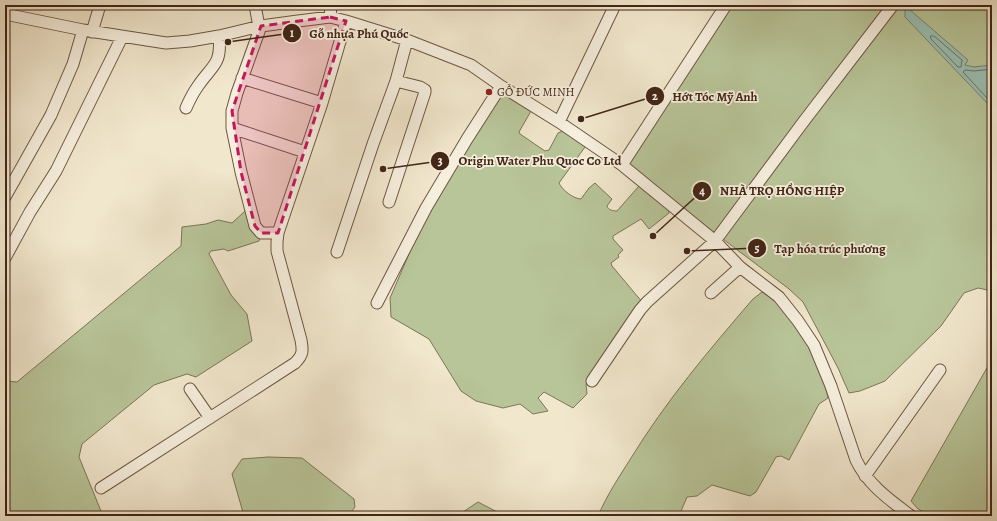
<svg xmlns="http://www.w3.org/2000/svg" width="997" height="521" font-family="Alegreya,serif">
<rect width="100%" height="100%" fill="#f1e7cd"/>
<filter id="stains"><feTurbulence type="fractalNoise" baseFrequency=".005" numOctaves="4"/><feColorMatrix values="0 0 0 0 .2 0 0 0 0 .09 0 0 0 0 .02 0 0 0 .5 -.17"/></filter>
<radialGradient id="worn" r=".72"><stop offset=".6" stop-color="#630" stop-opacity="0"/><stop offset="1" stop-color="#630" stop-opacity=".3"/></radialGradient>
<path fill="#b8c599" stroke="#7d7557" d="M5,5H46L42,10Z
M730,5H992V291L978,288L964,293L941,326L885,381L860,391L849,393L838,368L803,302L789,289L633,171L629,163Z
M501,91L531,111L519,132L520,134L545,151L549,150L558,133L563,131L584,143L585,147L559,183C562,190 574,199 581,199L589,188L595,183L612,199L607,206C608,210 613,211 617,211L639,186L641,187L668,208L669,213L649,229L641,219L613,236V239L623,250L618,255L619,257L611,263L612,266L643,303L636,308L586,384L587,394L573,408L544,392L538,398L548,411L533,414L520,404L503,408L476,401L461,391L429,339L391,317L390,298L428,210Z
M245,211L248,213L261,236L259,241L228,251L224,249L211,251L209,254L231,295L247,314L252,341L196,377L187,374L154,385L82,444L79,457L103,516H5V381L17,382L181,246L182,227L206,224L218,220L232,223Z
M762,292C769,297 778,302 783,308C804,332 822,368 828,398L819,404L789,460L781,456L776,457L756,492L750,496L712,485L697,496L687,497L679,516H598C607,495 619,477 631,458C666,401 709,350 753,299Z
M992,359V516H931L918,509L911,501Z
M268,457L302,458L354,499L355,507L348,516H244L232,474L242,459Z
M478,502L501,514L502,516H457Z"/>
<path fill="#9bc0b4" stroke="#778274" d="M905,9L910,10L968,60L965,65L974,67L992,65V101L987,103L905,17Z"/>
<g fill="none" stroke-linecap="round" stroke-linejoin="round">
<path stroke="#6e7264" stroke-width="1" d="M931,36H934L962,60L961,67H958L931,39Z
M992,69L974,71L965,70L963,72L987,98H992"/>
<defs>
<path id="minor" d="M255,5L259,27
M5,14L83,30L166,43L190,41L219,36L261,26L298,21L330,17L346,21L407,40L471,65L501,86L559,122L622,165L715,241L740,267L779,297L798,321L814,345L831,386L856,460C868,485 890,500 911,516
M330,17L331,5
M261,26L237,93L232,111V128L241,172L255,226L261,233H278
M92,32L100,5
M242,78L322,103
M186,108C189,101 193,93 198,86C212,65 222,65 219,36
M559,122L615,5
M232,128L305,152
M622,165L726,5
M5,197L51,115L73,64L83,30
M389,202L425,92V90L420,87L396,81
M337,252L373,144L396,81L407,40
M5,258L30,212L56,171L122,37
M711,293L740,267
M377,303L426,208L467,139L501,86
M592,381L640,310L647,302L715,241L804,121L893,5
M190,389L210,418
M865,476L940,370
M101,488L295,363C303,355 303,351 301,340L277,251V242L278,233L322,103L346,21"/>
</defs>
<use href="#minor" stroke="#6e5643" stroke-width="13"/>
<use href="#minor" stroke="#f6efde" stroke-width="11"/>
</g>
<path fill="#c2185b" fill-opacity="0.2" stroke="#c2185b" stroke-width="3" stroke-dasharray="8 5" stroke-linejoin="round" d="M330,17L346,21L278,233H261L255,226L241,172L232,111L261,26Z"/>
<circle fill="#8f2418" stroke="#f6efde" stroke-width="1.5" cx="489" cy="92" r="4"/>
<g text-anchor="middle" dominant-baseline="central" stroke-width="3.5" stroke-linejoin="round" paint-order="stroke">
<g font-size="12" fill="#422515" stroke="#f6efde" text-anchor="start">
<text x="497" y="92">GỖ ĐỨC MINH</text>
</g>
</g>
<path fill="none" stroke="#422515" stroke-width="1.5" d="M228 42L292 33M581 119L655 96M383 169L440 161M653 236L702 191M687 251L757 248"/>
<g fill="#422515" stroke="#f6efde" stroke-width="1.5">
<circle cx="228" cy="42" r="4"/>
<circle cx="581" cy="119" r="4"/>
<circle cx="383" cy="169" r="4"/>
<circle cx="653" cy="236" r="4"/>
<circle cx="687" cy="251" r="4"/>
<circle cx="292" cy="33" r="10"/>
<circle cx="655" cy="96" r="10"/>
<circle cx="440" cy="161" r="10"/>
<circle cx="702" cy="191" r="10"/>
<circle cx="757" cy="248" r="10"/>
</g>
<g font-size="12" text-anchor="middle" font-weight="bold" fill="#fff">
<text x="292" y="37">1</text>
<text x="655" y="100">2</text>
<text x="440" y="165">3</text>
<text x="702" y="195">4</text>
<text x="757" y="252">5</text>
</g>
<g font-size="13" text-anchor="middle" font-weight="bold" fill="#422515" stroke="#f6efde" stroke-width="3.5" stroke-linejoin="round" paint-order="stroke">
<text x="359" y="38">Gỗ nhựa Phú Quốc</text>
<text x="715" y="101">Hớt Tóc Mỹ Anh</text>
<text x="540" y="165">Origin Water Phu Quoc Co Ltd</text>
<text x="782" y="195">NHÀ TRỌ HỒNG HIỆP</text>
<text x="830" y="253">Tạp hóa trúc phương</text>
</g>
<rect width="997" height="521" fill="none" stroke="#f1e7cd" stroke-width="20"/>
<rect x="6" y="6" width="985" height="509" fill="none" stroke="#422515" stroke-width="2"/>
<rect x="10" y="10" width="977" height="501" fill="none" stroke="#422515"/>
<rect width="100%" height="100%" filter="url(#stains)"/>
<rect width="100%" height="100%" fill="url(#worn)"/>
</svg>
